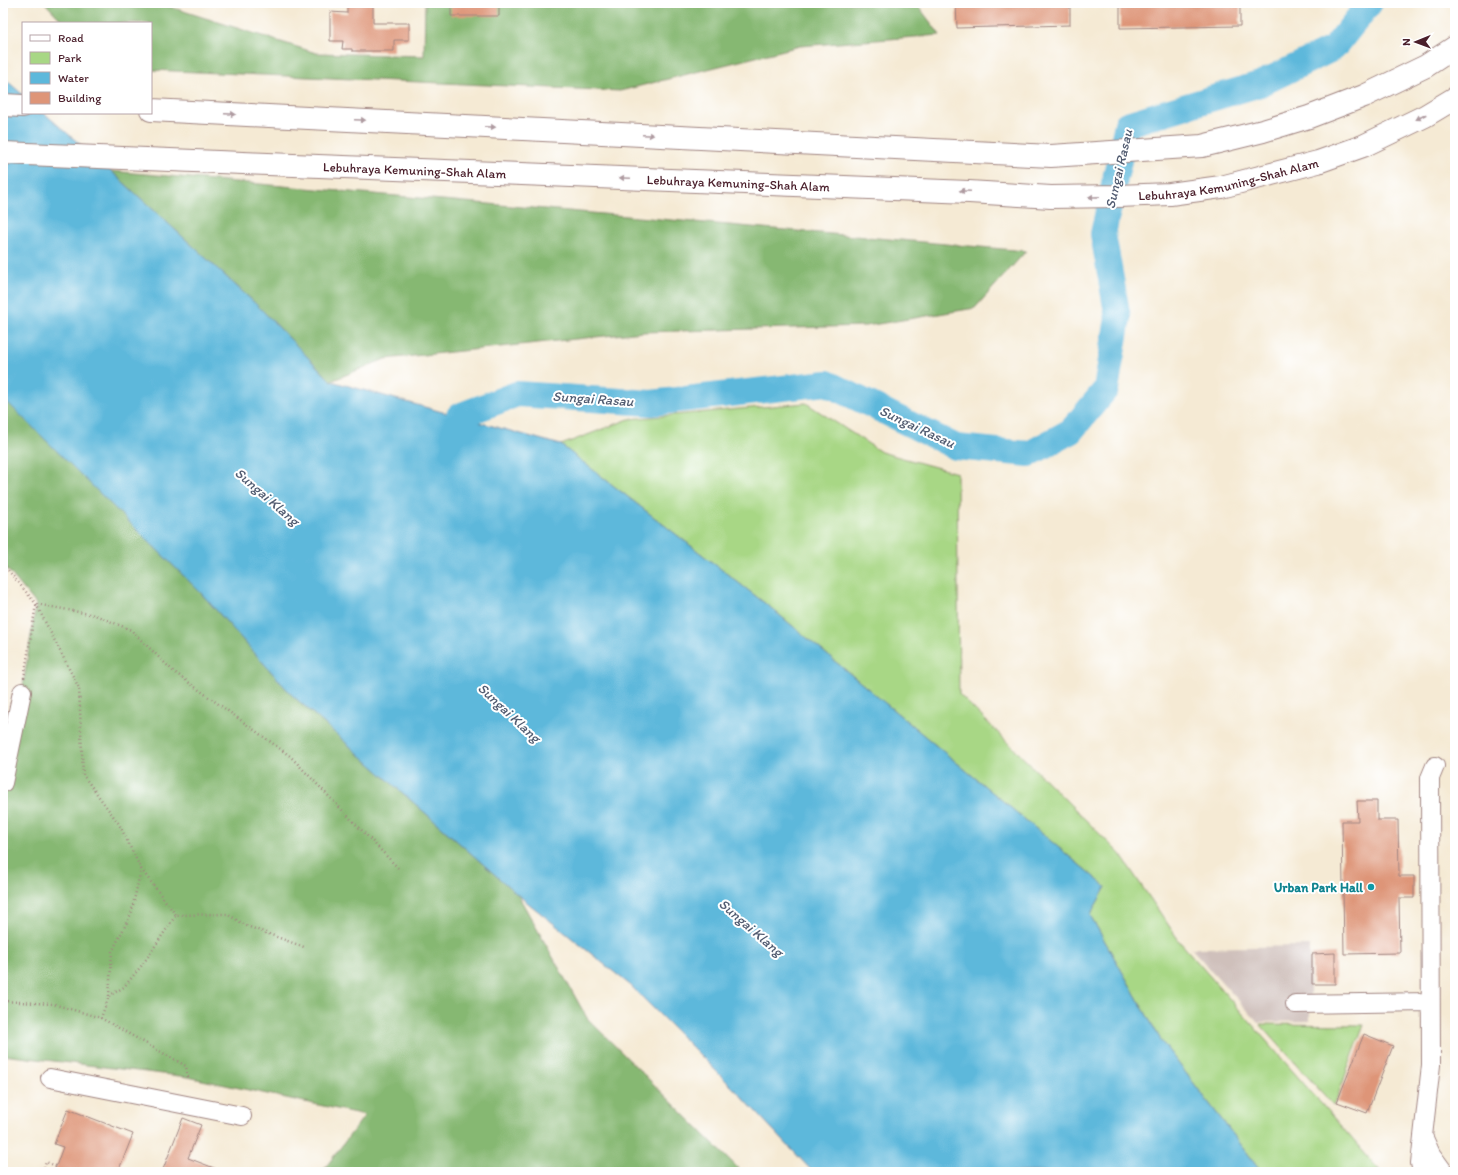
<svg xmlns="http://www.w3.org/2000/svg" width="1458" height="1175" font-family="Itim,sans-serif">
<rect width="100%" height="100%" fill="#fff"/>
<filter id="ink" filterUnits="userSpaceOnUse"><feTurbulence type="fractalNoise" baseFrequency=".025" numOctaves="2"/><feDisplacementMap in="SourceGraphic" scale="8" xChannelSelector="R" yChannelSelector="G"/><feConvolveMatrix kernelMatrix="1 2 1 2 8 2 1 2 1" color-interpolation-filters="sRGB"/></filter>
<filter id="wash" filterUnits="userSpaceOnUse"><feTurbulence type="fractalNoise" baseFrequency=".012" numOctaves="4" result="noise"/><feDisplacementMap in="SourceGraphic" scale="16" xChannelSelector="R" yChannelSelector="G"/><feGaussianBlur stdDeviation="0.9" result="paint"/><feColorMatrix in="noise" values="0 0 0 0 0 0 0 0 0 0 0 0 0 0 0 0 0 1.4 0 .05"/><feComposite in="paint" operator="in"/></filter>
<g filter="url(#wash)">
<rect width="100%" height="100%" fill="#f5ead4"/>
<path fill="#cfc0bb" d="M1310,946V1021L1258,1022L1191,948Z"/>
<path fill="#a8d785" stroke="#797b58" d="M806,403L881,452L957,473L959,694L1120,854L1180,942L1381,1172H1262L1162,1042L1090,915L1106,887L771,608L561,445L629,419Z
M1260,1024L1364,1025L1334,1106Z"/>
<path fill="#86b872" stroke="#686c4e" d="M45,3H158L316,53L424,56L425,3H916L940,35L800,46L620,91L151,70V23H64Z
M111,171L1026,251L975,308L866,326L643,332L385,359L331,381L257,305Z
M3,396L200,592L292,695L518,895L587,1018L742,1172H322L365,1115L188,1077L3,1055V784L22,692L36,604L3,564Z"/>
<path fill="#5db8db" stroke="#546c83" d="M3,77L23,95V113H44L111,171L257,305L331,381L561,445L771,608L1106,887L1090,915L1162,1042L1262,1172H813L741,1096L630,985L518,895L292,695L200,592L3,398Z"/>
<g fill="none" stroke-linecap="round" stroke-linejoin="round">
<path stroke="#5db8db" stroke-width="26" d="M446,448L459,416L517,394L651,403L827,383L956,447L1029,454L1071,431L1106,389L1118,318L1103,234L1127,124L1260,84L1334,48L1370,3"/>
</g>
<g id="blocks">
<path fill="#de9578" d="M347,3H373V23H409V40H394V51H352V49H342L343,41H330V12L347,13Z
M451,3H499V16H451Z
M956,3H1070V25L957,28Z
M1120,3H1240V26L1120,28Z
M1357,801H1377V820H1398L1399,876H1414V898H1399L1400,953L1344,954L1342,821H1358Z
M1335,953V984H1312V954Z
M1364,1034L1393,1046L1367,1113L1337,1102Z
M68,1109L133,1134L118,1172H54L63,1147L54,1144Z
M183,1118L201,1125L188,1158L222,1171V1172H162Z"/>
</g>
</g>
<g filter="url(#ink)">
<use href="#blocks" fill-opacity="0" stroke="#a08480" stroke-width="1"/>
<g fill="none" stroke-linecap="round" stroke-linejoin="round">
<defs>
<path id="minor" d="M3,783L22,692
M1295,1004L1430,1002
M50,1078L242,1116
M1423,1136L1431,1154L1444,1172
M1422,1172L1420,1163L1431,1065L1430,778L1435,766"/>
<g id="highway">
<path d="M3,105L23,106"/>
<path d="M151,110L1051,156L1202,146L1263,131L1309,117L1364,96L1426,66L1455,47"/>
<path id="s1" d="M3,153L194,161L969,192L1051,197L1118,196L1170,194L1221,187L1318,162L1363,146L1425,116L1455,98"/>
</g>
</defs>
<use href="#minor" stroke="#a08480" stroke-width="20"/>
<use href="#highway" stroke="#a08480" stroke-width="24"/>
<path stroke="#a08480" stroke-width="2.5" stroke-dasharray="1 3" stroke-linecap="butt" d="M3,564L36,604L79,688L83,775L119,824L141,869L131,914L112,952L109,996L101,1018L186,1066L188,1077
M24,678L36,604L95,615L131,630L173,671L290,756L398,868
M141,869L176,915
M109,996L124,987L143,964L176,915L227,914L247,926L304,947
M3,1001L53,1004L101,1018
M43,1172L46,1162L56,1166"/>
<use href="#minor" stroke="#fff" stroke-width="18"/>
<use href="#highway" stroke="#fff" stroke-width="22"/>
</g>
<defs><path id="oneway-solid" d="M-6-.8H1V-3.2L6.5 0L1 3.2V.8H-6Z"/></defs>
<g fill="#ae9aa0">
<use href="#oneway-solid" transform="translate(230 114) rotate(3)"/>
<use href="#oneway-solid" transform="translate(1421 117) rotate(153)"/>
<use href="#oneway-solid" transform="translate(360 120) rotate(3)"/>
<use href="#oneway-solid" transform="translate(490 127) rotate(3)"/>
<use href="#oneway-solid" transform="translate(648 135) rotate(3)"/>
<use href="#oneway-solid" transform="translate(625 178) rotate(-178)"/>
<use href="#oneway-solid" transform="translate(965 191) rotate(-177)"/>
<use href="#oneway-solid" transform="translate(1094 197) rotate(179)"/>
</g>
</g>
<circle fill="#0f9aa8" stroke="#fff" stroke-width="1.5" cx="1371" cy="887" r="4"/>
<g text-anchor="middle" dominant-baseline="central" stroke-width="4" stroke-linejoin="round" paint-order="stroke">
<g font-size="13" fill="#4a1f2b" stroke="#fff">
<text stroke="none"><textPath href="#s1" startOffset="412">Lebuhraya Kemuning-Shah Alam</textPath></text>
<text stroke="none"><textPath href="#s1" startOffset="1228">Lebuhraya Kemuning-Shah Alam</textPath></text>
<text stroke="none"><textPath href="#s1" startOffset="736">Lebuhraya Kemuning-Shah Alam</textPath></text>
</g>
<g font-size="13" font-weight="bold" fill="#0d838f" stroke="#fff" text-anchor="end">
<text x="1363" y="887">Urban Park Hall</text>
</g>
<g font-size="14" font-style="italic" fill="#525c71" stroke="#fff">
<text transform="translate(1119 169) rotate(-77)">Sungai Rasau</text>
<text transform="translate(593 399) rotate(4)">Sungai Rasau</text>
<text transform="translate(917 427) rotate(25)">Sungai Rasau</text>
<text transform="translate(267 497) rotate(41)">Sungai Klang</text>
<text transform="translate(509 713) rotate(43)">Sungai Klang</text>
<text transform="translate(751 928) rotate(41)">Sungai Klang</text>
</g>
</g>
<rect width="1458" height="1175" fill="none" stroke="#fff" stroke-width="16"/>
<rect x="22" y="22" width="130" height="92" fill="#ffffff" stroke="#b7a5aa"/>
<rect x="30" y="35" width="20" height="6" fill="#ffffff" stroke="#b7a5aa"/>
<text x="58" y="42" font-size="12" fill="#4a1f2b">Road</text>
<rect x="30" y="52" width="20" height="12" fill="#a8d785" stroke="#b7a5aa"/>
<text x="58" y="62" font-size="12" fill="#4a1f2b">Park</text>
<rect x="30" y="72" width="20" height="12" fill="#5db8db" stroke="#b7a5aa"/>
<text x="58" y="82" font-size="12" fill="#4a1f2b">Water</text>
<rect x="30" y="92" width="20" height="12" fill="#de9578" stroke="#b7a5aa"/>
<text x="58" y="102" font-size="12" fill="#4a1f2b">Building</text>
<g transform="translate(1416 42) rotate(269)" stroke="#ffffff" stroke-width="3" paint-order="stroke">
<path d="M0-3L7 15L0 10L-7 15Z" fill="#4a1f2b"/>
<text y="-6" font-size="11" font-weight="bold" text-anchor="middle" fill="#4a1f2b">N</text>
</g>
</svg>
